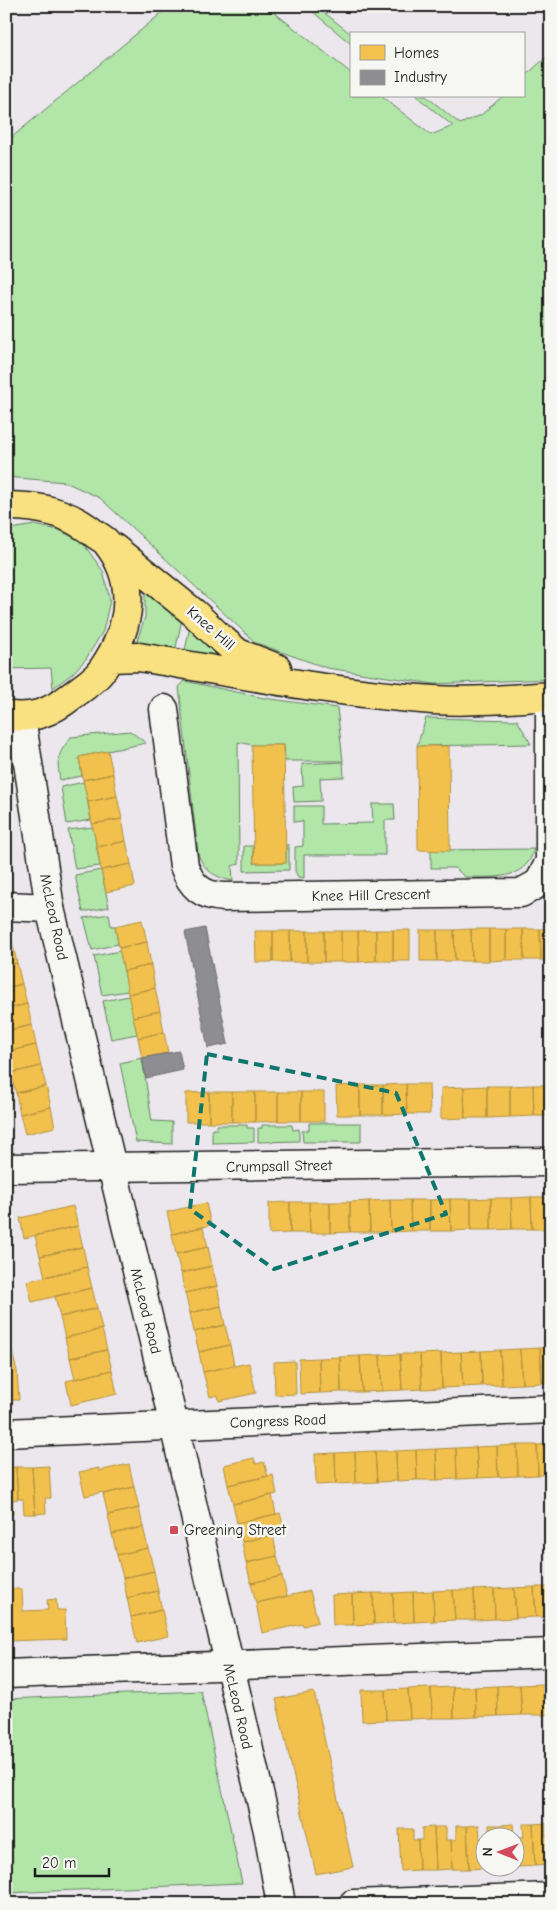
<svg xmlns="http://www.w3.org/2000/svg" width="557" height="1910" font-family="'Comic Neue',sans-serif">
<rect width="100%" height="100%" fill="#ebe7ed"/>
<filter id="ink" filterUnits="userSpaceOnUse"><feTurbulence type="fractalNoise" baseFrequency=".02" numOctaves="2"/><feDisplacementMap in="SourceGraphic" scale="10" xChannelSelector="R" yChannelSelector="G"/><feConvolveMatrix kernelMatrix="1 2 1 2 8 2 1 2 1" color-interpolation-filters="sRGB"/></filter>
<g filter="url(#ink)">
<path fill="#b1e6a8" stroke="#668162" d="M170,6H266L351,73V96H381L431,135L453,126L416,96H426L460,124L481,115L503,96H523V78L551,53V679L434,684L327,668L256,643L100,498L65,482L6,477V142Z
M306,6H316L351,34V44Z
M34,525L59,530L82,542L103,571L110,600L103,631L86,659L72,674L53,688L51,668L6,669V530Z
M145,590L182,619L175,652L147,644H136L145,617Z
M190,626L226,657L225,665L184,655Z
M185,681L264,698L337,708L343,761H285L284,745H252L238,742L239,864L232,866L233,881C217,878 203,871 198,853L179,687Z
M426,718L517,720L531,744L417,746Z
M130,731L146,743L79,757L82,776L60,780C56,758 58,754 71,737Z
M343,762L344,777L320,778L321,801L294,802L293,787L303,786L302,764Z
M84,782L91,820L67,824L61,787Z
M372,804H394L395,820H385V855H304V878L298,877L295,871V847L303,846V821L294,822V806H321V824L373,823Z
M93,827L100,866L75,869L68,830Z
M286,845H289V870L244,871V846H253L254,863H286Z
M534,849C526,882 491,877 465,877L455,868H431V850Z
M101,870L109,907L83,912L75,875Z
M109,914L111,926H115L118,944L92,950L84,918Z
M120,951L128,991L102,995L94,956Z
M129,996L137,1034L111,1039L103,1001Z
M142,1058L152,1121L172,1122V1144L136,1142L120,1063Z
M309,1123H361V1142H303L302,1131L309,1130Z
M217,1125H247V1128H254V1142L212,1143V1129H217Z
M262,1125H292L293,1130L299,1129V1141L258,1142V1128H262Z
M201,1691L242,1883L6,1893V1699Z"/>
<path fill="#f2c14e" stroke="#b2903f" d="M252,745H284L286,863H254Z
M417,746H449L450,851L418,850Z
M108,751L113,774L83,780L79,757Z
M113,774L117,796L88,802L83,780Z
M117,796L122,819L92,824L88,802Z
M122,819L126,841L97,847L92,824Z
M126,841L131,864L101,870L97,847Z
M131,864L135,886L106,892L101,870Z
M142,920L147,942L119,948L115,926Z
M471,929H489V961H472Z
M471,929L472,961H455L454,930Z
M489,929H506V960L489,961Z
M506,929H523L524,960H506Z
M523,929H540L541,960H524Z
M540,929H551V960H541Z
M376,930H393V961H376Z
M376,930V961L359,962L358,931Z
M393,930H410V961H393Z
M420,930H437V961H420Z
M437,930H454L455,961H437Z
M255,931H273V962H256Z
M273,931H290V962H273Z
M290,931H307V962H290Z
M307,931H324V962H307Z
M324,931H341V962H324Z
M341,931H358L359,962H341Z
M10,932L17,963L6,966V933Z
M147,942L151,965L124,971L119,948Z
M17,963L22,984L6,988V966Z
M151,965L155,988L128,994L124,971Z
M22,984L27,1004L6,1009V988Z
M155,988L160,1011L133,1017L128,994Z
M27,1004L32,1025L6,1031V1009Z
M160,1011L164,1032L138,1038L133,1017Z
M32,1025L36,1045L6,1052V1031Z
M164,1032L168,1053L142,1058L138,1038Z
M36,1045L41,1066L11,1073L6,1052Z
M41,1066L46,1086L16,1093L11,1073Z
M406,1084L407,1114L383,1115V1085Z
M406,1084H429L430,1114H407Z
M360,1085V1115H337L336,1086Z
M360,1085H383V1115H360Z
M533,1085L534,1116L510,1117V1086Z
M533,1085H551V1116H534Z
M46,1086L51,1107L20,1114L16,1093Z
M487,1086V1118H465L464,1087Z
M487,1086H510V1117L487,1118Z
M464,1087L465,1118L441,1119V1088Z
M209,1092V1122H186V1093Z
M209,1092H232V1122H209Z
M232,1092H255V1122H232Z
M255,1092H278V1121L255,1122Z
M278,1092H301V1121H278Z
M301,1092H324V1121H301Z
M51,1107L55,1127L25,1134L20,1114Z
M531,1197H551V1229H532Z
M531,1197L532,1229H512L511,1198Z
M491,1198H511L512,1229L491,1230Z
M491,1198V1230H471V1199Z
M450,1199H471V1230L451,1231Z
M450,1199L451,1231H430V1200Z
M390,1200H410L411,1231L391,1232Z
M390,1200L391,1232H370L369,1201Z
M410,1200H430V1231H411Z
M369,1201L370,1232H350V1202Z
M290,1202V1233L269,1234V1203Z
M290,1202H309L310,1233H290Z
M309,1202H330V1233H310Z
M330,1202H350V1232L330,1233Z
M206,1203L211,1225L172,1234L167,1212Z
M73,1206L78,1226L24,1238L20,1218Z
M78,1226L83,1247L40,1256L35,1236Z
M203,1227L208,1247L176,1254L172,1234Z
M83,1247L87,1267L45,1277L40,1256Z
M208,1247L212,1266L181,1273L176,1254Z
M212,1266L217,1286L185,1293L181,1273Z
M87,1267L92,1288L32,1302L27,1281Z
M217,1286L221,1306L190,1313L185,1293Z
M92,1288L97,1308L60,1317L55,1296Z
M221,1306L225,1325L194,1332L190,1313Z
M97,1308L102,1329L65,1338L60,1317Z
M225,1325L230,1345L199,1352L194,1332Z
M102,1329L107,1350L70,1358L65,1338Z
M230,1345L234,1365L203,1372L199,1352Z
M551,1347V1382L542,1383L540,1348Z
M6,1348H11L17,1371L19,1400H6Z
M540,1348L542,1383L522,1384L520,1349Z
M520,1349L522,1384L502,1385L500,1350Z
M107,1350L112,1370L75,1379L70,1358Z
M500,1350L502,1385L482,1386L481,1351Z
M481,1351L482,1386L463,1387L461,1352Z
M461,1352L463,1387L442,1388L441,1353Z
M441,1353L442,1388L422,1389L420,1354Z
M400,1354L402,1390L382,1391L380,1355Z
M400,1354H420L422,1389L402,1390Z
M380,1355L382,1391L362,1392L360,1356Z
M360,1356L362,1392H341L340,1357Z
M340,1357L341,1392L320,1393L319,1358Z
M319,1358L320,1393L300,1394L299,1359Z
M295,1361L296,1394L275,1395L274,1362Z
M249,1363L256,1393L219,1401L218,1395L210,1397L203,1372Z
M112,1370L117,1394L71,1405L66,1381Z
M551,1444V1475H538L537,1445Z
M517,1445L518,1476L498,1477L497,1446Z
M517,1445H537L538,1475L518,1476Z
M497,1446L498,1477L478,1478L476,1447Z
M476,1447L478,1478L457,1479L456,1448Z
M456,1448L457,1479L437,1480L436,1449Z
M436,1449L437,1480H417L416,1450Z
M416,1450L417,1480L397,1481L396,1451Z
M375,1451L377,1482L356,1483L355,1452Z
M375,1451H396L397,1481L377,1482Z
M355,1452L356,1483L336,1484L335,1453Z
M335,1453L336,1484L316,1485L315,1454Z
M254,1458L256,1464L264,1462L268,1476L228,1485L224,1465Z
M129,1464L134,1487L103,1494V1492L85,1496L79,1472L99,1468V1471Z
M49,1466L51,1498H45L46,1513L35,1514L32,1467Z
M16,1467H32L35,1514H24L23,1499H18Z
M16,1467L18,1499L12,1500L13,1514L6,1515V1468Z
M273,1475L277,1494L233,1504L228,1485Z
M134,1487L139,1508L108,1515L103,1494Z
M272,1495L276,1514L237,1523L233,1504Z
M139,1508L143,1527L112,1534L108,1515Z
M280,1513L285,1532L242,1542L237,1523Z
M143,1527L148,1548L117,1555L112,1534Z
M273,1535L277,1556L246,1563L242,1542Z
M148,1548L154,1571L123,1578L117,1555Z
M277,1556L282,1576L251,1583L246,1563Z
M154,1571L158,1591L127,1598L123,1578Z
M282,1576L287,1596L256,1603L251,1583Z
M534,1587H551V1617H536Z
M534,1587L536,1617L516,1618L514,1588Z
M514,1588L516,1618L495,1619L494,1589Z
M6,1589H22L23,1611L48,1610L47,1600L56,1599L57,1610H65L66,1639L6,1641Z
M494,1589L495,1619L475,1620L474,1590Z
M453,1590H474L475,1620H455Z
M453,1590L455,1620L434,1621L433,1591Z
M158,1591L162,1610L131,1617L127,1598Z
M310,1591L318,1622L303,1626V1624L262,1633L256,1603Z
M433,1591L434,1621L414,1622L413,1592Z
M413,1592L414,1622L394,1623L393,1593Z
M373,1593H393L394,1623L374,1624Z
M373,1593L374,1624L353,1625L352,1594Z
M352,1594L353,1625H333L332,1595Z
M162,1610L168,1636L137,1643L131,1617Z
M543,1684H551V1714L544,1715Z
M543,1684L544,1715H522L520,1685Z
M520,1685L522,1715L498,1716L497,1686Z
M497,1686L498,1716L476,1717L475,1687Z
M453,1687H475L476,1717L454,1718Z
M453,1687L454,1718H432L431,1688Z
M431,1688L432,1718L410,1719L408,1689Z
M408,1689L410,1719L386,1720L385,1690Z
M361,1690H385L386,1720L362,1721Z
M314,1692L353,1867L316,1874L276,1699Z
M546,1823V1836H551V1865L535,1866L533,1824Z
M513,1824L514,1837H518L519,1867H514V1838H502L501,1825Z
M523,1824H533L535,1866L519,1867L518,1837H524Z
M479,1825L480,1839L484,1838L486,1868L469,1869L467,1826Z
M489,1825H501L502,1838H490Z
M456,1826H467L469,1869H452L451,1840H456Z
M434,1827H446V1840H451L452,1869L436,1870Z
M434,1827L436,1870H419L418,1840H422V1828Z
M399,1829H413V1840H418L419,1870L401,1871Z"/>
<path fill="#8d8d92" stroke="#6b6b6f" d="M205,928L228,1044L208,1048L185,932Z
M179,1051L183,1070L146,1078L142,1058Z"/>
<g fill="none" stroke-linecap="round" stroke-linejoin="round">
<defs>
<path id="street" d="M164,709L184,866C191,886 202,896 224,897L521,893L539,883L550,861V696
M6,906L50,908
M6,1168L551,1162
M6,1433L551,1409
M6,1674L551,1653
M353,1904L551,1897"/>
<path id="secondary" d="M21,717L50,908L174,1425L268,1831L281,1904"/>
<path id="primary" d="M6,506C41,506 68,512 95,534C99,537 104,539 107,543C135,578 132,618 112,654C108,661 103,670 97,676C90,683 81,689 73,695C51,712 34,720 6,715
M114,548L194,613L216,634L238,653L277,668
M110,658L139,657C236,673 334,693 433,700C472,702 512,699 551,696"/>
</defs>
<use href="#street" stroke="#1c1c1c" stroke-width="31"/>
<use href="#secondary" stroke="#1c1c1c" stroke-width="31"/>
<use href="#primary" stroke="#1c1c1c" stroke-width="31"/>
<use href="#street" stroke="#f6f6f2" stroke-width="28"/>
<use href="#secondary" stroke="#f6f6f2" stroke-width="28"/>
<use href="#primary" stroke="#f9e181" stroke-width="28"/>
</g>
</g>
<path fill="none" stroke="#0f766e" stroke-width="4" stroke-dasharray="10 6" stroke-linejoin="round" d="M207,1054L396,1093L446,1214L274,1269L190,1209Z"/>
<rect fill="#d1495b" stroke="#f6f6f2" stroke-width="2" x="169" y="1525" width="10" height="10" rx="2.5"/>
<g text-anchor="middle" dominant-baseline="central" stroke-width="5" stroke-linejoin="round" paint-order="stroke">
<g font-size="15" fill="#1c1c1c" stroke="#f6f6f2">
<text transform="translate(211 628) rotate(41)">Knee Hill</text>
<text transform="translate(371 895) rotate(-1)">Knee Hill Crescent</text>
<text transform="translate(54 917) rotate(78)">McLeod Road</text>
<text transform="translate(279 1166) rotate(-1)">Crumpsall Street</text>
<text transform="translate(146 1311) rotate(76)">McLeod Road</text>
<text transform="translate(278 1421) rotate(-2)">Congress Road</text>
<text transform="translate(238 1706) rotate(77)">McLeod Road</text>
</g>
<g font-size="15" fill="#1c1c1c" stroke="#f6f6f2" text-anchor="start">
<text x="184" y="1530">Greening Street</text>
</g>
</g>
<rect width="557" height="1910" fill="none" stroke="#f6f6f2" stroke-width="25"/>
<rect x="12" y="12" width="532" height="1885" fill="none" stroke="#1c1c1c" stroke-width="2" filter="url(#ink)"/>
<rect x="350" y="32" width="175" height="65" fill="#f6f6f2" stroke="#9f9f9c"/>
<rect x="360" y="45" width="25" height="15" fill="#f2c14e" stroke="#9f9f9c"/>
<text x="394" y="58" font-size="15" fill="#1c1c1c">Homes</text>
<rect x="360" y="70" width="25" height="15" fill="#8d8d92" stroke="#9f9f9c"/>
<text x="394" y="82" font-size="15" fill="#1c1c1c">Industry</text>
<g transform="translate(500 1852) rotate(271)"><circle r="24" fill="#f6f6f2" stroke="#9f9f9c"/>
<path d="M0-4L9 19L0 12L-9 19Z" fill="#d1495b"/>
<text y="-8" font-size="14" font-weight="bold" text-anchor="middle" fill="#1c1c1c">N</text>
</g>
<path d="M35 1868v8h74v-8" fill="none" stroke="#1c1c1c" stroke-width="2.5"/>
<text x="42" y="1868" font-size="15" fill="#1c1c1c" stroke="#f6f6f2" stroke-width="4" paint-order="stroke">20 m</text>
</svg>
